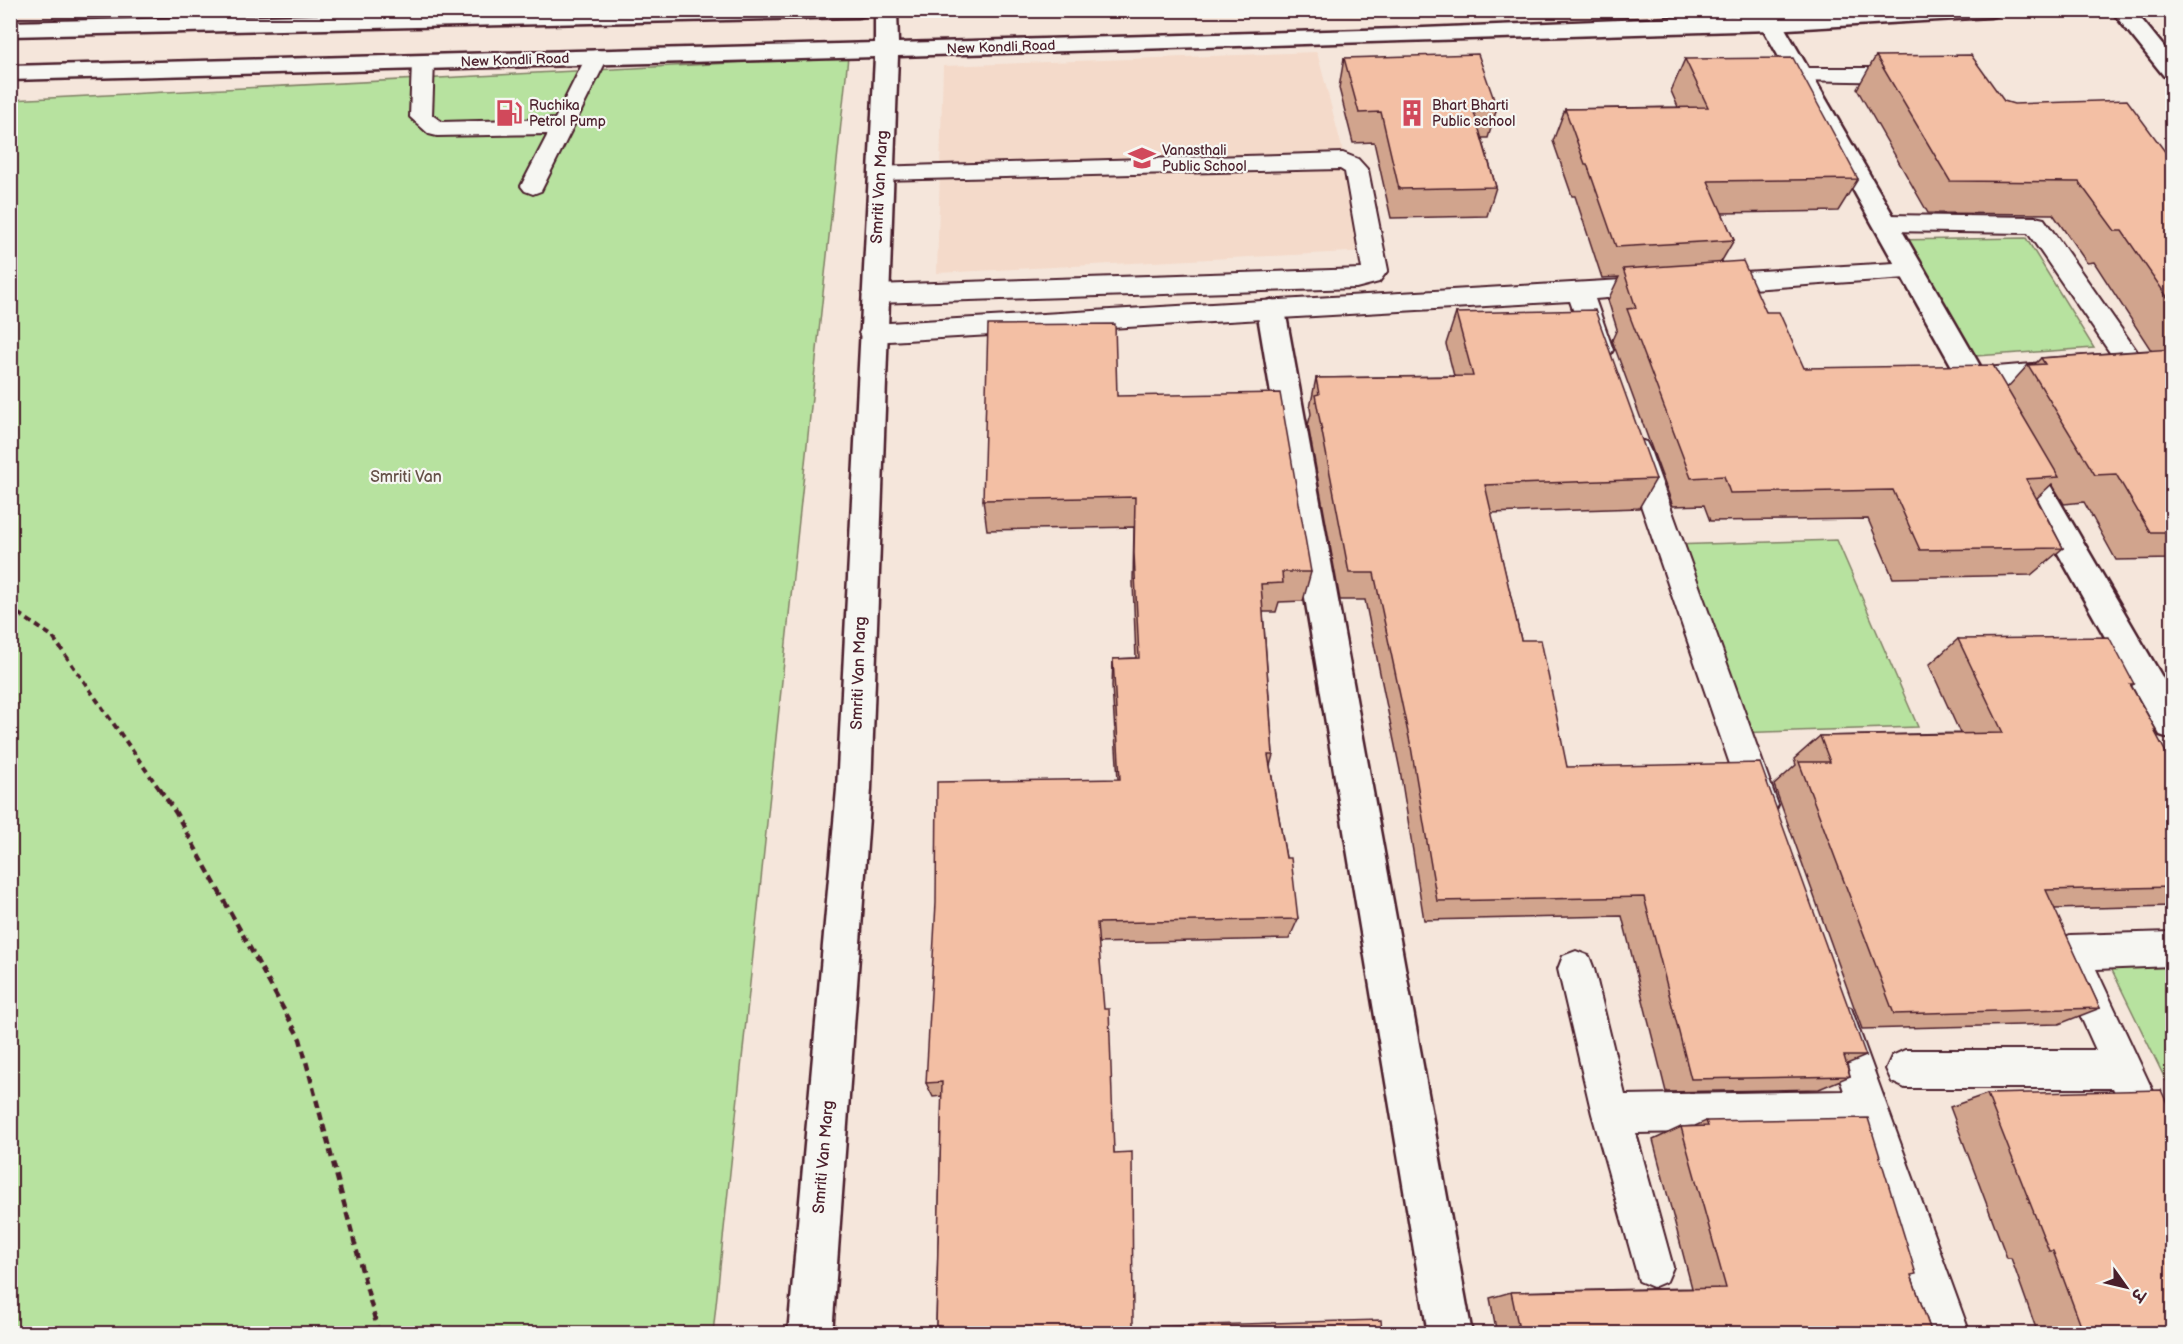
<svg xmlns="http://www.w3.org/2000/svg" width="2183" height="1344" font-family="'Balsamiq Sans','Playpen Sans Deva',sans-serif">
<rect width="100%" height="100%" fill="#f5e6db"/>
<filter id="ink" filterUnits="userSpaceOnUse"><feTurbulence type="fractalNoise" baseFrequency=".0167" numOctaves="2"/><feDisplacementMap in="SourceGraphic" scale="12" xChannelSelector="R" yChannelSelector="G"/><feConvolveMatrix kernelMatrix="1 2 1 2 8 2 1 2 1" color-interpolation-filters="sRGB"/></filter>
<g filter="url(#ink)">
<path fill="#f4daca" d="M1317,52L1369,251L937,273L943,66Z"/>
<path fill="#b7e29f" stroke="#808065" stroke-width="1.5" d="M848,57L713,1333L11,1334V100Z
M2026,238L2094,348L1961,357L1894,240Z
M1837,540L1918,727L1735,733L1670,545Z
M2172,962V1093L2110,966Z"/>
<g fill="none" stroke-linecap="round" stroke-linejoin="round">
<defs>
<path id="service" d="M597,50L605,52L608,57L541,191L533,194L525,191L521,186L548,134L437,136L429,134L410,117L412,62L415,57H431L434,62L432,115L442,122L555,119L586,57L589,52Z
M1800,68H1907L1915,70L1918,75L1915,80L1907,82L1792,80L1789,75L1792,70Z
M1343,153L1358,159L1368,170L1388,270L1379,282L1356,288L875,303L866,300L862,294L866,288L875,285L1362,269L1345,172L1340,169L881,180L873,177L869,172L873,167Z
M1885,215L2035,217L2044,219L2136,350L2140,357C2135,367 2131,373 2120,377L1973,389L1963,386L1960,379L1963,372L1973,369L2113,357L2028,233L1885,231L1876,229L1873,223L1876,217Z
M1912,262L1921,265L1925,271L1921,277L1709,292L1700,289L1696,283L1700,277L1709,274Z
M1656,278L1665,281L1669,287L1665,293L1595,299L1613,350L1609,357L1600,360L1591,357L1587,350L1570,301L872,342L863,340L859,333L863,326L872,324Z
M1636,439L1646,442L1650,450L1778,805L1773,816L1761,820L1749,816L1744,805L1622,450L1626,442Z
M2172,932V966L2096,969L2172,1132V1194L2158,1189L2113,1088H1905L1892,1082L1886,1069L1892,1056L1905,1050H2096L2052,953L2057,941L2070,935Z
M1576,951L1589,956L1594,969L1625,1095L1844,1091L1820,1021L1825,1008L1838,1003L1851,1008L1970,1334H1928L1857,1129L1636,1133L1673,1267L1667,1281L1653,1287L1639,1281L1592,1114L1558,969L1563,956Z"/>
<path id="minor" d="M1771,16L1779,18L1782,23L1998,397L2002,405L1998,413L1988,416L1978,413L1760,23L1763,18Z
M1271,300L1281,303L1285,310L1472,1334H1428L1257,310L1261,303Z
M2019,446L2029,449L2172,694V739L2160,735L2004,457L2009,449Z"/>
<path id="tertiary" d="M538,10H869L866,15L858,17L10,36V22Z
M875,10H897L898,43L1399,29L1869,10H2001L1998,15L1990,17L1771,30L898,56L871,789L832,1334H788L837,789L875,57L10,80V66L875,43Z"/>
<path id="secondary" d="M2111,10H2134L2172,57V78L2164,76Z"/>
</defs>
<use href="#service" stroke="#4a1f2b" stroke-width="4"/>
<use href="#minor" stroke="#4a1f2b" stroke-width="5"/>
<use href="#tertiary" stroke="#4a1f2b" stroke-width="5"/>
<use href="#secondary" stroke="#4a1f2b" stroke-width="5"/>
<path stroke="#4a1f2b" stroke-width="4" stroke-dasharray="6 4.5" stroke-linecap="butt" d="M10,608L52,636L160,790"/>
<path stroke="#4a1f2b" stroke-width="4.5" stroke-dasharray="8 5" stroke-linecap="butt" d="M159,788L176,813L300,1039L379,1334"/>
<use href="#service" fill="#f6f6f2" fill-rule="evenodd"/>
<use href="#minor" fill="#f6f6f2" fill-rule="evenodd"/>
<use href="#tertiary" fill="#f6f6f2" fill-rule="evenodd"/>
<use href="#secondary" fill="#f6f6f2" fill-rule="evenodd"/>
</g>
<path fill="#d1a48d" stroke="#4a1f2b" stroke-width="1.5" d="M1876,56L2172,161V559L2116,560L2084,502L2064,504L2052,484L2037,498L2063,548L2031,575L1893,578L1868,519L1710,521L1704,505L1673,506L1612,340L1617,329L1608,300L1619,277L1602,278L1575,196H1572L1553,141L1565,109L1678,107L1671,91L1685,59L1858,179L1838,211L1722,213L1734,240L1721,262L1766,312L1804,368L2007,388L2028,365L2035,364L2041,358L2151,350L2094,262L2087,263L2053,214L1928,213L1857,89Z
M1344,58L1497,108L1488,138H1482L1496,187L1487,216L1391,218L1374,142L1353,143L1339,88Z
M1456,313L1656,479L1639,508L1491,513L1521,640L1567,767L1866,1056L1847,1064L1850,1076L1819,1089L1666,1092L1622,916L1424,920L1400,770L1365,600H1340L1308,425L1311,414L1310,408L1316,378L1454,376L1446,344Z
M1117,396L1311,572L1303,601L1279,602L1276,612H1263L1273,755L1270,766L1286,858L1298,919L1289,939L1098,943L1114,1153L1133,1327L1382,1334L939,1327L936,1326L942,1096L933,1097L926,1083L1118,779L1112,686L1113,659L1136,658L1133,582L1134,527L987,530L983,500Z
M1958,639L2134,684L2131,686L2156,730L2154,731L2172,764V906L2054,909L2100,1008L2059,1024L1862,1029L1774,785L1796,765L1794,759L1820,736L1960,733L1929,665Z
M1987,1094L2172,1334H2038L2011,1258H2007L1950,1107Z
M1706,1121L1911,1275L1932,1334H1497L1490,1298L1511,1292L1692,1288L1653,1140L1681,1127L1695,1126Z"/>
<path fill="#f3bfa4" stroke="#4a1f2b" stroke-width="1.5" d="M1478,54L1497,108L1473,109L1496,187L1399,189L1381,112L1359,113L1344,58Z
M1971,55L2004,101L2014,104L2127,100L2172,161V304L2122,231H2115L2079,182L1950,181L1876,56Z
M1793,58L1858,179L1708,181L1734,240L1616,247L1587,164H1585L1565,109L1708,107L1685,59Z
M1743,261L1766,312H1779L1804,368L1993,365L2059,477L2026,479L2063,548L1920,550L1893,490L1730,493L1724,476L1691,478L1627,309L1636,308L1623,269Z
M1595,310L1656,479L1485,485L1521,640H1541L1567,767L1760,763L1866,1056H1844L1850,1076L1691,1079L1644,897L1437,901L1411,747L1374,573H1349L1315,395L1319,394L1316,378L1473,376L1456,313Z
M1115,324L1117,396L1280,393L1311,572H1282L1283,583L1261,584L1273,755H1268L1286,858H1291L1298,919L1097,923L1104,1009H1109L1114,1153L1132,1152L1133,1327L1381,1320L1382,1334H939V1326H936L942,1082L926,1083L936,903L937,782L1120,779L1113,659L1139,658L1134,553L1135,497L983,500L988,325Z
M2172,349V532H2150L2116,474L2095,475L2028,365L2045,364L2041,358Z
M2109,637L2134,684H2130L2156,730H2154L2172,764V887L2046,890L2100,1008L1894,1014L1799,762H1830L1820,736L2003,733L1958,639Z
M2161,1090L2172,1114V1334H2084L2053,1251H2049L1987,1094Z
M1868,1118L1916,1274L1911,1275L1932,1334H1520L1511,1292L1726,1288L1681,1127L1708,1126L1706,1121Z"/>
</g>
<defs>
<symbol id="fuel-bare" viewBox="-9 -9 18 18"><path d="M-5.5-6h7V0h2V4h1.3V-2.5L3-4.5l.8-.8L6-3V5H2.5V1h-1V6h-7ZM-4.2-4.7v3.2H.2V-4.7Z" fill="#d1495b" stroke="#f6f6f2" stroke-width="2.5" paint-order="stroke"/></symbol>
<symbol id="building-bare" viewBox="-9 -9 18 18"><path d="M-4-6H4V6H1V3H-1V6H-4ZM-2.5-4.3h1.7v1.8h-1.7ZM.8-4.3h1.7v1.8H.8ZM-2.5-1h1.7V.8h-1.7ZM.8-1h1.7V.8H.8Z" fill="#d1495b" stroke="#f6f6f2" stroke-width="2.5" paint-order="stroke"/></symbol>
<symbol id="school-bare" viewBox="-9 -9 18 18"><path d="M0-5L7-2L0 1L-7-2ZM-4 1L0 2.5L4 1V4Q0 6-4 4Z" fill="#d1495b" stroke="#f6f6f2" stroke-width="2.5" paint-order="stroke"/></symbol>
</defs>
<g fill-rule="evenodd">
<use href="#fuel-bare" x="490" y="94" width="38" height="38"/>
<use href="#building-bare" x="1393" y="94" width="38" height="38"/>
<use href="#school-bare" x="1123" y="139" width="38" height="38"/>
</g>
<g text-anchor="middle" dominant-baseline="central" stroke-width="4.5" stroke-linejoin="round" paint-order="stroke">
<g font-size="14" fill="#4a1f2b" stroke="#f6f6f2">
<text transform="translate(1001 47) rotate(-2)">New Kondli Road</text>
<text transform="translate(515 60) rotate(-2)">New Kondli Road</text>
</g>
<g font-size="14" fill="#4a1f2b" stroke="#f6f6f2" text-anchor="start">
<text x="529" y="105">Ruchika<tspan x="529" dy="16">Petrol Pump</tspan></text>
<text x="1432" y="105">Bhart Bharti<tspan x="1432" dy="16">Public school</tspan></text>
<text x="1162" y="150">Vanasthali<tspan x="1162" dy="16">Public School</tspan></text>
</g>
<g font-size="16" fill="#4a1f2b" stroke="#f6f6f2">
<text transform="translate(880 187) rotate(-87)">Smriti Van Marg</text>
<text transform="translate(859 673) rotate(-88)">Smriti Van Marg</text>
<text transform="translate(824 1157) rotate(-85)">Smriti Van Marg</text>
</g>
<g font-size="16" fill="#655048" stroke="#f6f6f2">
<text x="406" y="477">Smriti Van</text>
</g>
</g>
<rect width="2183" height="1344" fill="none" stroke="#f6f6f2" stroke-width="36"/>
<rect x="18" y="18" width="2147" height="1308" fill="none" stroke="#4a1f2b" stroke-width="2" filter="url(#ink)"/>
<g transform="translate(2126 1287) rotate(124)" stroke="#f6f6f2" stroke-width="4.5" paint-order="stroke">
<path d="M0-4.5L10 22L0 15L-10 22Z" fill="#4a1f2b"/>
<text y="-9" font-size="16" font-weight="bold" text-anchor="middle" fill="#4a1f2b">उ</text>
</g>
</svg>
